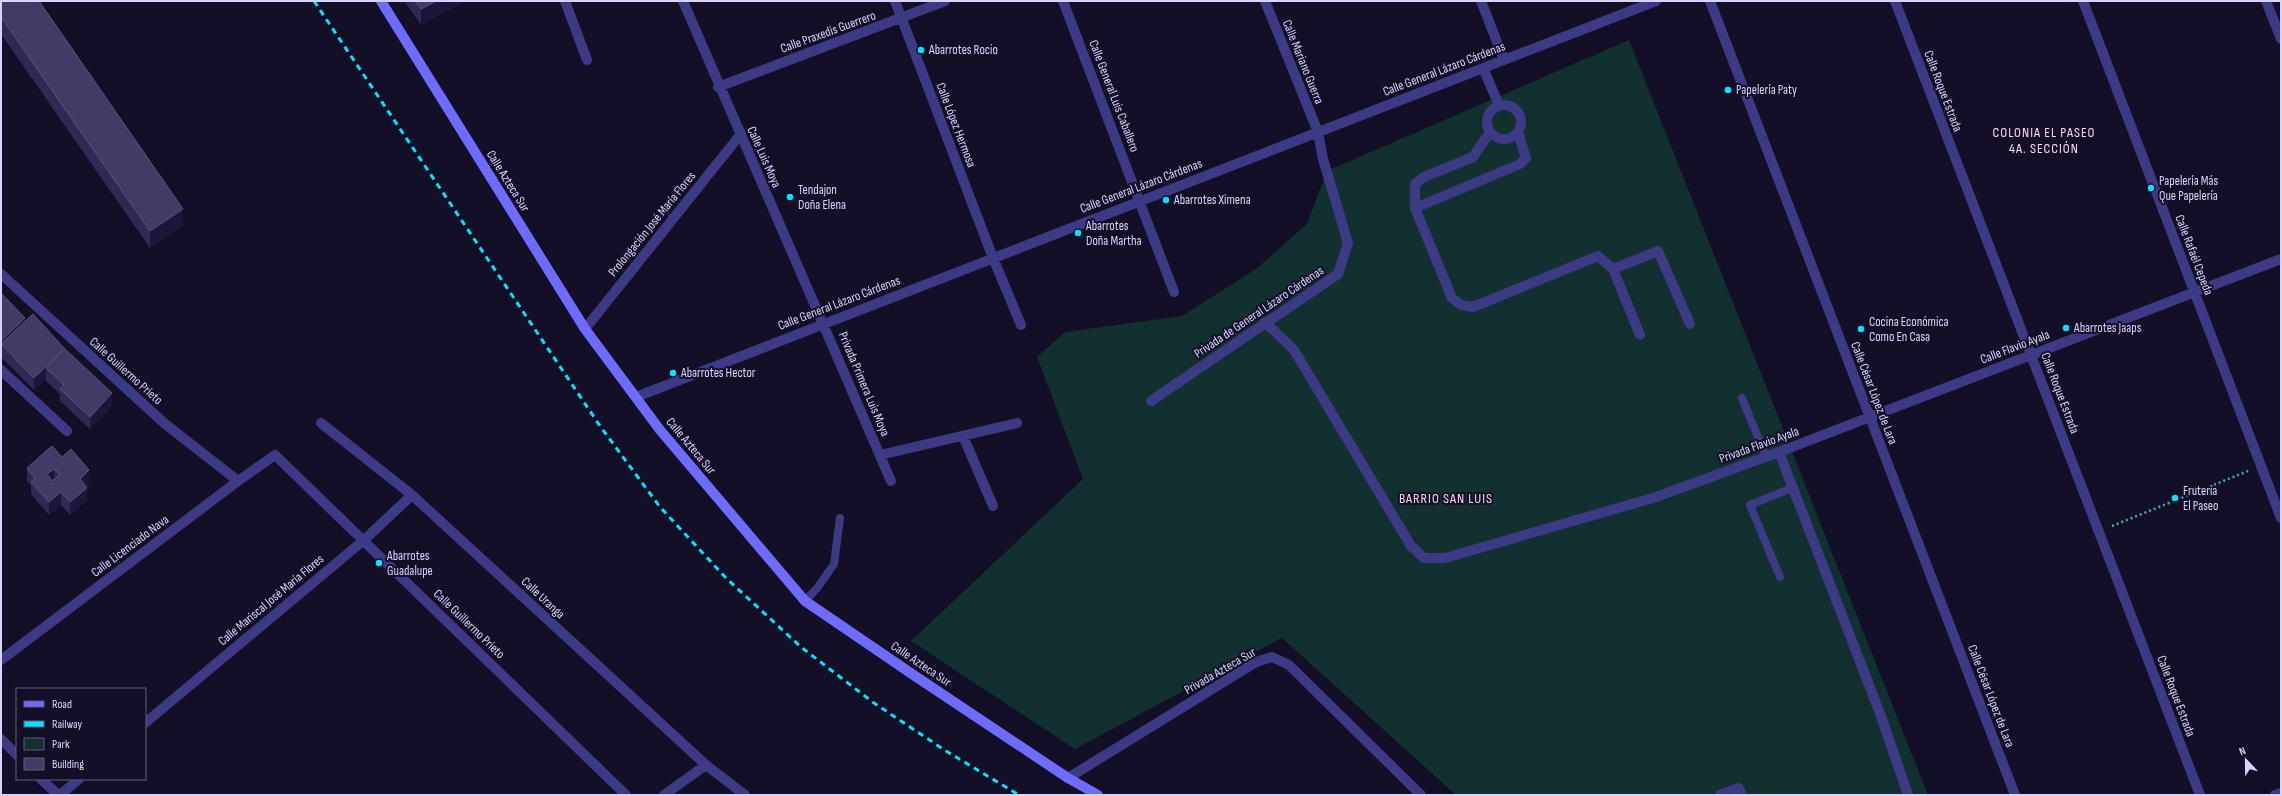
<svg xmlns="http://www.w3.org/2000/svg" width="2282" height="796" font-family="'Sofia Sans Condensed',sans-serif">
<rect width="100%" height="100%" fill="#130f26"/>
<path fill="#12302f" d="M1629,40L1928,795H1456L1282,638L1075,749L911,641L1083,479L1037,357L1065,332L1182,316L1256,269L1307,224L1327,171Z"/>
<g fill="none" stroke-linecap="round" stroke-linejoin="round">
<path stroke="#2fb8b0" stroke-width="2.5" stroke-dasharray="2 3" stroke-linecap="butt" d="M2112,526L2248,471"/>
<path stroke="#3d3a85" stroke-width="8" d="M1742,398L1766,457
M1780,577L1750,505L1794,487
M805,601L818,587L834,564L840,518"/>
<path stroke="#3d3a85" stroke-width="10" d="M565,1L587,60
M683,1L891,481
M895,1L993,258L1021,325
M1063,1L1174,292
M1481,1L1504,60
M1710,1L2015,795
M1895,1L2200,795
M2083,1L2281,518
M2266,1L2281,39
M1483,68L1499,105
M718,87L945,1
M1487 122a17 17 0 1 1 34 0a17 17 0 1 1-34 0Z
M1490,132L1473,157L1424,177L1415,184V208L1452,298L1461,305L1473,307L1598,256L1613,269L1640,335
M1415,208L1520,164L1526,158L1518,132
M1613,269L1658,251L1690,324
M1,274L164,423L238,481
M1265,322L1294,350L1411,546L1424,558H1445L1656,497L1779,452L2281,259
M585,329L740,135
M1,370L67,431
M636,397L1656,1
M1151,401L1338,274L1348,243L1323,159L1318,132L1265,1
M321,423L412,495L706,765L745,795
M963,436L993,506
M1779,452L1881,716L1908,795
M880,455L1017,423
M1,660L238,481L275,455L626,795
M145,723L364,540L412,495
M1,739L17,755
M1068,778L1256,662L1272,657L1289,665L1421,795
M41,779L58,795
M60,795L79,779
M664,795L706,765
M1720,795L1739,788L1742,795
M2275,795L2281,793"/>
<path stroke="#6f6bff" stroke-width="10" d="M381,1L585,329L660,430L805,601L915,676L1068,778L1098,795"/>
<path stroke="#00e5ff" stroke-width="3" stroke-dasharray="6 5" stroke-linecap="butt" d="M314,1L600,426L660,507L726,578L801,647L874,703L946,751L1019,795"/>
</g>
<path fill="#312854" d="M1,1L183,225L150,248L1,34Z
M404,1H466L421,25Z
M1,293L25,321L112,406L90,429L60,401V394L46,381V378L34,390L1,357Z
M62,457L89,483L86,486L87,500L70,515L61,505L49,515L31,494V486L27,481V468Z"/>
<path fill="#1d163a" d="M436,1H466L421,25V9Z
M183,209V225L150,248V231Z
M25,318V331L2,344V340Z
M63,350L46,368V378L34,390V378Z
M112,393V406L90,429V417Z
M54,469V481L47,487V474Z
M89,470V483L80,491V479Z
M87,488V500L70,515V502Z
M61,492V505L49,515V502Z"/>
<path fill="#433a66" stroke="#5a527e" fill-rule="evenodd" d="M1,1H39L183,209L150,231L1,17Z
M415,1H436L421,9Z
M1,293L25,318L2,340H1Z
M33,314L64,348L112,393L90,417L60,389L64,385L46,368L63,350L34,378L1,344Z
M52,446L62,457L71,449L89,470L80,479L87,488L70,502L61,492L49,502L31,482L35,478L27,468ZM54,469L60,475L52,481L47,474Z"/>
<g fill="#00e5ff" stroke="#130f26" stroke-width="1.5">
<circle cx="921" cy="50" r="4"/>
<circle cx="1728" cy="90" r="4"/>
<circle cx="2151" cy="188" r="4"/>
<circle cx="790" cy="197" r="4"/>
<circle cx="1166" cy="200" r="4"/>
<circle cx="1078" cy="233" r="4"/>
<circle cx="2066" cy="328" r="4"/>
<circle cx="1861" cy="329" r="4"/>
<circle cx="673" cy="373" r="4"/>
<circle cx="2175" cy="498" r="4"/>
<circle cx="379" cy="563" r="4"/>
</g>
<g text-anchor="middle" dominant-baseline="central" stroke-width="4" stroke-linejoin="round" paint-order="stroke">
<g font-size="13" fill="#d9d4ff" stroke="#130f26">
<text transform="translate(828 32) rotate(-20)">Calle Praxedis Guerrero</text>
<text transform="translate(1303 62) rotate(68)">Calle Mariano Guerra</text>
<text transform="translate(1444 69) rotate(-21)">Calle General Lázaro Cárdenas</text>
<text transform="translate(1943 91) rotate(69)">Calle Roque Estrada</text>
<text transform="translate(1114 96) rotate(69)">Calle General Luis Caballero</text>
<text transform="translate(956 125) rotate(69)">Calle López Hermosa</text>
<text transform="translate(764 157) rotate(66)">Calle Luis Moya</text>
<text transform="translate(508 181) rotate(58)">Calle Azteca Sur</text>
<text transform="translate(1141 186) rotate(-21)">Calle General Lázaro Cárdenas</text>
<text transform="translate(652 224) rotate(-51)">Prolongación José María Flores</text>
<text transform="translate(2194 255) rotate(69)">Calle Rafaél Cepeda</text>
<text transform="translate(839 303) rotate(-21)">Calle General Lázaro Cárdenas</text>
<text transform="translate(1259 312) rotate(-34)">Privada de General Lázaro Cárdenas</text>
<text transform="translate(2015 347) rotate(-21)">Calle Flavio Ayala</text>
<text transform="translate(126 371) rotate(42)">Calle Guillermo Prieto</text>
<text transform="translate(864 384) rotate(67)">Privada Primera Luis Moya</text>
<text transform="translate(1874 393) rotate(69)">Calle César López de Lara</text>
<text transform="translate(2060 393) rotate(69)">Calle Roque Estrada</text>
<text transform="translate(1759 445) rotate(-20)">Privada Flavio Ayala</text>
<text transform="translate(691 446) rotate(50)">Calle Azteca Sur</text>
<text transform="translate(130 546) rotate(-37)">Calle Licenciado Nava</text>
<text transform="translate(543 598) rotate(43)">Calle Uranga</text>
<text transform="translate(271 600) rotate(-40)">Calle Mariscal José María Flores</text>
<text transform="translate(469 624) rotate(44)">Calle Guillermo Prieto</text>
<text transform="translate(921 664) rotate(34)">Calle Azteca Sur</text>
<text transform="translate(1220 671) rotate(-30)">Privada Azteca Sur</text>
<text transform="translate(1991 696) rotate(69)">Calle César López de Lara</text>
<text transform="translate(2176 696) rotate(69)">Calle Roque Estrada</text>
</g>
<g font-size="13" fill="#d9d4ff" stroke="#130f26" text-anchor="start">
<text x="929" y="50">Abarrotes Rocio</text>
<text x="1736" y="90">Papelería Paty</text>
<text x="2159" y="181">Papelería Más<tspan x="2159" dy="15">Que Papelería</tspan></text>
<text x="798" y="190">Tendajon<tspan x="798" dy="15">Doña Elena</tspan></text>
<text x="1174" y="200">Abarrotes Ximena</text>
<text x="1086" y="226">Abarrotes<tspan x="1086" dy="15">Doña Martha</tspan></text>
<text x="1869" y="322">Cocina Económica<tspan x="1869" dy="15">Como En Casa</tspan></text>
<text x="2074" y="328">Abarrotes Jaaps</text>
<text x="681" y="373">Abarrotes Hector</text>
<text x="2183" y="491">Frutería<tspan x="2183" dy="15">El Paseo</tspan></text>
<text x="387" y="556">Abarrotes<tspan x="387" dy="15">Guadalupe</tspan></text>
</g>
<g font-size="14" letter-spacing="1" fill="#ffd6f0" stroke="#130f26">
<text x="2044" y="132">COLONIA EL PASEO<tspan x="2044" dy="16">4A. SECCIÓN</tspan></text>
<text x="1446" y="498">BARRIO SAN LUIS</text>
</g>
</g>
<rect width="2282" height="796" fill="none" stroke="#d9d4ff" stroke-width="4"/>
<rect x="16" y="688" width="130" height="92" fill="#130f26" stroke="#625e7d"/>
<rect x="24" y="701" width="20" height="6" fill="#6f6bff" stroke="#625e7d"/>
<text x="52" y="708" font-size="12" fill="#d9d4ff">Road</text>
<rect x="24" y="721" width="20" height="6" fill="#00e5ff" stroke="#625e7d"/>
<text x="52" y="728" font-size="12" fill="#d9d4ff">Railway</text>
<rect x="24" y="738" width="20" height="12" fill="#12302f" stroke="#625e7d"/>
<text x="52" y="748" font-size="12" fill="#d9d4ff">Park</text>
<rect x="24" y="758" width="20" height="12" fill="#433a66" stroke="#625e7d"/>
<text x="52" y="768" font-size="12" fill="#d9d4ff">Building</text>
<g transform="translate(2246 760) rotate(338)" stroke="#130f26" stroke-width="3" paint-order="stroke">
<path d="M0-3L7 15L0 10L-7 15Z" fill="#d9d4ff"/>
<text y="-6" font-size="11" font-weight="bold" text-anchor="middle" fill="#d9d4ff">N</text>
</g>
</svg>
